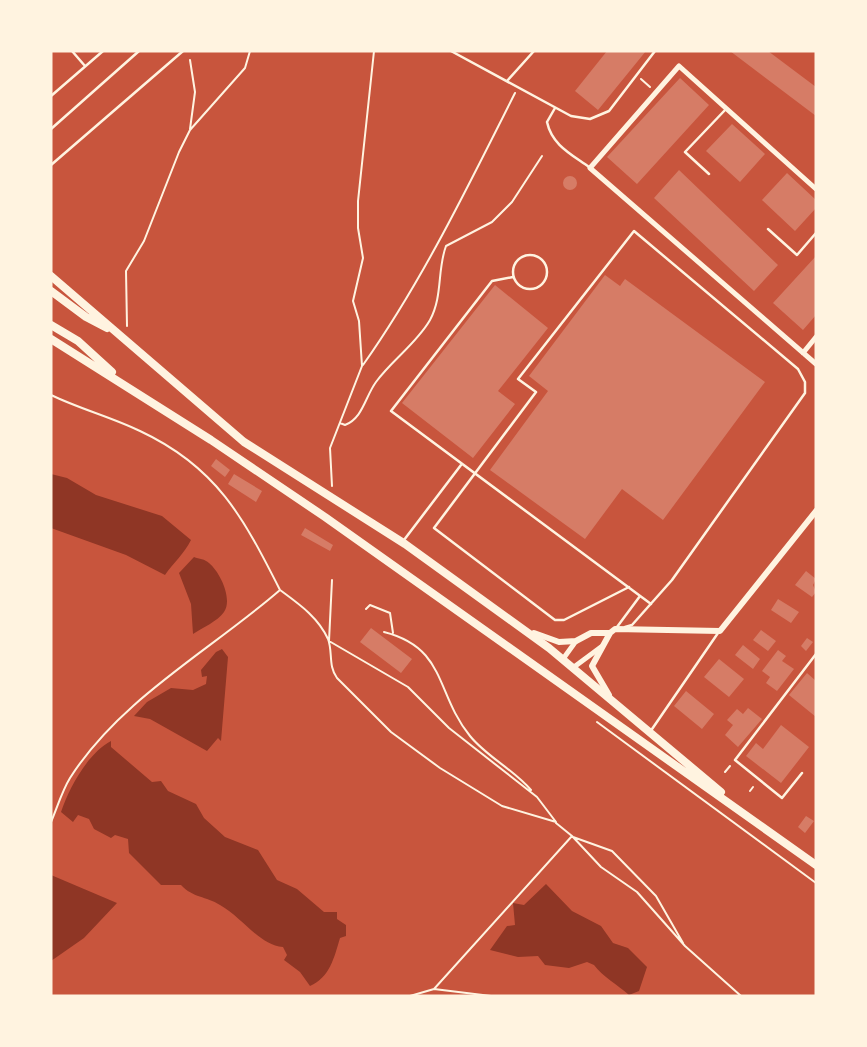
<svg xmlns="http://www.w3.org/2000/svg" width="867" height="1047" font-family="'Open Sans',sans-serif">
<rect width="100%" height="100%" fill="#c8553d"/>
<path fill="#8f3625" d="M51,474L67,478L96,495L162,516L191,540C184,554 174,562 165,575L126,555L51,528Z
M194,557C199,559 205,559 209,563C220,572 233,599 224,612C218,621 202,628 193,634L191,604L179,573Z
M222,649L228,657L221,741L218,738L207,751L150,719L134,716L147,702L171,688L193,690L206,684L207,676L202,677L201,670L216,652Z
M111,741V747L152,782L161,781L168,791L196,804L204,818L225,837L258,850L277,880L297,889L324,912H337V919L346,925V936L340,938C334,958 330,977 310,986L300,972L284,960L287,955L283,947C259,945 242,917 220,905C206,896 193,898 181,885H161L129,853L128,839L115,835L111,838L94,829L89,819L78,815L73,822L61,812C69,788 88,753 111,741Z
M51,875L117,903L84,938L51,961Z
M546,884L572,911L601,926L613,943L628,948L647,967L639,991L629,995C618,985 602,976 594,965L587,962L569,968L545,965L538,956L518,957L490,950L507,926L515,925L513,903L524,905Z"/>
<path fill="#d67c66" d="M607,51H646L598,110L575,91Z
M730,51H768L816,87V116Z
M680,78L709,105L637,184L607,157Z
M732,124L765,154L740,182L706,151Z
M679,170L778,265L754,291L654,198Z
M787,173L816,200V208L795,231L762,200Z
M563 183a7 7 0 1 1 14 0a7 7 0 1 1-14 0Z
M816,256V315L803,330L773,303Z
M605,275L620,286L625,279L765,382L663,520L622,489L585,539L490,470L548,391L529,376Z
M495,285L548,328L498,391L515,404L473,458L402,403Z
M216,459L230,470L225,477L211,466Z
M234,474L262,491L256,502L228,484Z
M305,528L333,545L330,551L301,535Z
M806,571L816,579L813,585L816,592L812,597L795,585Z
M778,599L799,612L791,623L771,610Z
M371,628L412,659L401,673L360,642Z
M761,630L776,641L768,651L753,640Z
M807,638L813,642L806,651L801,646Z
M743,645L760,659L753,669L735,655Z
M778,650L786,656L782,661L794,669L777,691L766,683L770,677L762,671Z
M719,659L744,679L729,697L704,677Z
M807,673L816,681V717L789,695Z
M686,691L714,714L702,729L674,706Z
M748,708L762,719L738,747L725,735L733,725L727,720L737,709L743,714Z
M781,725L809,747L781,783L746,756L756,743L763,749Z
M806,816L814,821L805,833L798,827Z"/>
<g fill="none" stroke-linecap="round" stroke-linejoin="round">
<path stroke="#fff3e0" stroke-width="2" d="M641,79L650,87
M190,129L195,92L190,60
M127,326L126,271L144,241L179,152L190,130L245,68L250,51
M363,365C423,280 468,186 515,93
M51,395C80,409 111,417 140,431C217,467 243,517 280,590C211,650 120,699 70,778C62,791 57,808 51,822
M340,423L345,425C363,418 365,397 376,382C391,361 417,343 430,320C443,296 437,270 446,246L492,222L512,202L542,156
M332,486L330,448L362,366L359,321L353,301L363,258L358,228V201L374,51
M280,590C299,604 318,617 328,639C333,652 328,666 337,678L391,732L440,768L502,806L556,822L537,797L449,728L408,687L329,641L332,580
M366,609L370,605L390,613L393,633
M384,632C447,648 435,693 470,736C487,757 513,769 531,790
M597,722L816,883
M725,772L730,766
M750,791L753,787
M572,836L601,867L637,892L685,946L741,996
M573,837L612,851L656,896L683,943
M434,989L572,836L556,823
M410,996L434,989L491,996"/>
<path stroke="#fff3e0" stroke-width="2.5" d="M72,51L85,66
M451,51L571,116L590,119L609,111L655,51
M507,81L534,51
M51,96L103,51
M555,108L547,122C552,145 571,154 589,167
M51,129L139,51
M51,165L183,51
M709,174L685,152L726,109
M768,229L797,255L816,233
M513 272a17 17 0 1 1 34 0a17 17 0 1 1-34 0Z
M513,277L492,281L391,411L651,604
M404,540L461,465
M617,627L640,596
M625,627L632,625L672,580L805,393V382L798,369L634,231L518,379L536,392L434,528L555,620H564L629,587
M650,732L718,633
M802,773L782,798L735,760L816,654"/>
<path stroke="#fff3e0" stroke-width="5" d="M816,189L679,66L590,168L816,364
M803,353L816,337
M563,659L576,641
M574,667L601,647"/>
<path stroke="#fff3e0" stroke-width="6" d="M534,633L559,642L576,641L591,633H610L615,629L720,631L816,511
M609,695L592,666L610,633"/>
<path stroke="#fff3e0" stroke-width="8" d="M51,276L244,442L405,544L549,648L721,792
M51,291L86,317L107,328
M51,325L78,341L112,372
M51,339L211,440L325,517L816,865"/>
</g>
<rect width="867" height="1047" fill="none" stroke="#fff3e0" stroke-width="105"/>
</svg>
